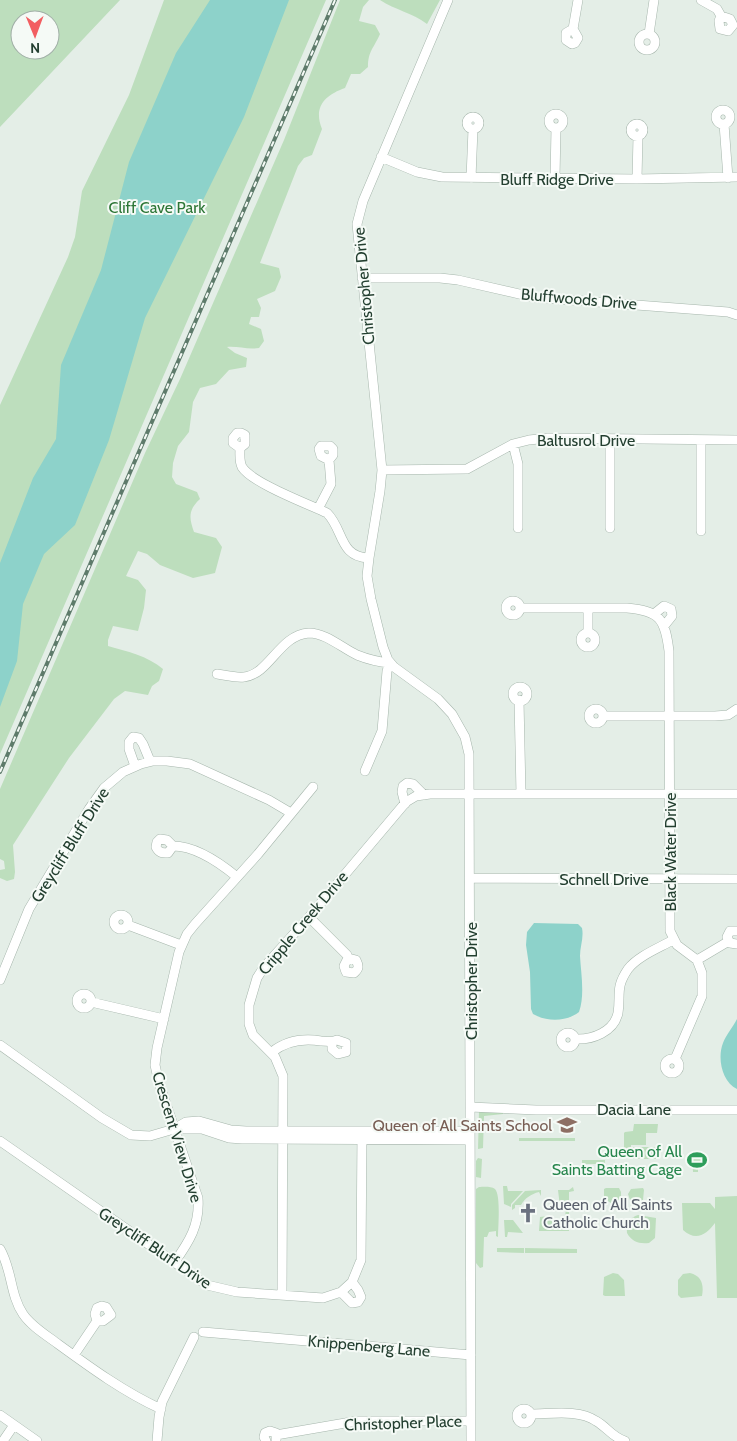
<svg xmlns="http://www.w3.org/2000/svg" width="737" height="1441" font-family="Cabin,sans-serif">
<rect width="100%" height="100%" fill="#e4eee7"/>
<path fill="#bddebd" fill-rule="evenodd" d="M0,0H120L0,127ZM20,20H50V50H20Z
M164,0H326L0,754V405L68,257L75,237L82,191L129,95Z
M340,0H369L363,7L359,21L375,25L380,34C374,48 368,51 368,67L360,74H351L345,88C325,95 313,107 322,129L312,155L304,158L298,166L260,263L279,268L281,277L275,291L257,299L261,308L259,317H251L249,324L261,329L264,341L259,348C248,350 238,346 227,347L235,353L247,358L246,367L229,370L216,384L200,388L193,402L189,432L178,446L173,463L172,477L176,484L197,492L200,499C188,510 189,518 194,532L216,538L222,547L215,573L193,578L160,565L147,554L138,551L126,576L138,580L146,590L144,608L138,631L113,626L108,640V646C126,651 148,656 163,669L159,681L152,686L148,695L125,691L114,699L69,758L13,845L15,872L14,879L7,881L0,878V870L5,869L4,861L0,859V789L145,453L180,379L284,140Z
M380,0H440L427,24C413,13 395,10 380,0Z
M503,1110V1114L484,1116L483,1148L478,1149L479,1111Z
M634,1124H658L657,1133H646V1145H631V1150L628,1153L624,1150V1133L625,1132L633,1131Z
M519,1138H575V1141H519Z
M633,1147H656V1159H633Z
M692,1153H701L702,1167H698V1172H693Z
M478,1158L482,1159L481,1178L476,1177V1161Z
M582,1160H605V1164H582Z
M503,1186H507L508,1191H523L511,1204V1207L504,1204Z
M479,1187C483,1187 491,1186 495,1189C501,1195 498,1228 498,1237L496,1236V1231L489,1232L487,1237H484L483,1267L480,1268L476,1263V1189Z
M573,1187L574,1191L569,1192V1231H539L540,1217L549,1216L555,1220L565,1218L566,1207H560L558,1190H569Z
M606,1188H619L621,1192V1197L618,1201L611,1203L604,1199V1189Z
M643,1188L644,1190L643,1200L636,1203L630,1200L628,1194L631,1189Z
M541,1190V1196L539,1192C531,1194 525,1198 521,1205H515V1208L512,1210V1205L525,1191Z
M737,1196V1298H717L715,1223C707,1234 696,1242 683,1230L682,1203H710L715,1209V1197Z
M638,1215L656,1218L655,1238L649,1243C639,1244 632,1242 627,1233C626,1224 629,1218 638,1215Z
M504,1220H513L523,1233L508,1232L507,1237H505Z
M497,1248H524V1253L497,1252Z
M525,1248L577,1249V1253H525Z
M613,1273L618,1274L624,1280L625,1296H605L603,1295L604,1277Z
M690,1273C702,1276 704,1285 702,1296L681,1298L678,1295V1280L683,1274Z"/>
<path fill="#8dd2ca" d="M210,0H289L244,117L145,318L109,440L75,525L44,554L23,604L17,661L0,707V563L33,478L56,439L61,365L101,270L129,162L176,53Z
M534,923L578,924L582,928C584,938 580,946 580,956C581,974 585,995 579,1012C566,1022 547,1022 533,1014L531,1009L530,972L526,945L527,932Z
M737,1019V1089C722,1082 717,1058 723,1043C726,1035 733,1027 737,1019Z"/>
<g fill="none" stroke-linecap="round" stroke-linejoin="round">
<defs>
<path id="minor" d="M448,0L363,201L357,224L382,470L380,491L369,558L367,576L371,599L383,647L388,660L394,667L438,699L452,714L465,737L469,754L471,1441
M701,0L717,9L721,16L730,19L733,25L728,31L720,29L719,21L721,16
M573,29L566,33V40L572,44L575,43L578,38L573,29L578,0
M649,34L654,0
M639 42a8 8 0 1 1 16 0a8 8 0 1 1-16 0Z
M716 117a7 7 0 1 1 14 0a7 7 0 1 1-14 0Z
M549 121a7 7 0 1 1 14 0a7 7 0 1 1-14 0Z
M467 123a6 6 0 1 1 12 0a6 6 0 1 1-12 0Z
M724,124L728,178
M631 130a6 6 0 1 1 12 0a6 6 0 1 1-12 0Z
M381,157L417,172L442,177L637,179L737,177
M471,178L473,129
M555,178L556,128
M637,179L638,136
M362,278H440L458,280L532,297L728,312L737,315
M701,440V531
M513,444L518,464V528
M240,448L233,443V438L237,433H241L245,435V444L240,448C240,454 239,461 242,467C252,483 308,504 327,513C344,530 339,557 369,558
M382,470L467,469L513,444L529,440L548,438L737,440
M318,509L331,484L329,460L321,456L319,449L321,446H330L333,449V455L329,460
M610,528V439
M506 608a7 7 0 1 1 14 0a7 7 0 1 1-14 0Z
M521,608H627C660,611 665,619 669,651L670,931L677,945L697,960L702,973V996L675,1059
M654,614L664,606L671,609L672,616L664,626
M581 640a7 7 0 1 1 14 0a7 7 0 1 1-14 0Z
M588,633V608
M217,674C225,675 235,678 244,677C270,674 279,635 309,633C326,633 342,648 357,655C367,659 379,662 390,663L387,671L382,731L365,771
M513 694a7 7 0 1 1 14 0a7 7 0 1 1-14 0Z
M519,700L521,794
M589 716a7 7 0 1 1 14 0a7 7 0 1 1-14 0Z
M603,716H715L728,715L737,709
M135,766L129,749V742L133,737L139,738L143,744L150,761
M405,804L402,792L403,786L407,783L413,784L424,795
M173,846L168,853C162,853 159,853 156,847L157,842L160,839L167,840L173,846C196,846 220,863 237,877
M470,878L737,879
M114 922a7 7 0 1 1 14 0a7 7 0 1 1-14 0Z
M309,917L347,955L348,958L344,966L346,972L354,973C359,969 359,966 356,960L348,958
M128,925L181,945
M737,931H730L727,937L730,943L737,944
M697,960L729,941
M0,980L29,909L89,809L104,788L123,772L141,764L153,761H167L190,764L269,800L291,813
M77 1001a7 7 0 1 1 14 0a7 7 0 1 1-14 0Z
M91,1002L164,1019
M561 1040a7 7 0 1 1 14 0a7 7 0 1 1-14 0Z
M575,1039C592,1040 614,1032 618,1013C621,994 615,988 628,969C638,956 659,948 673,940
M0,1045L102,1118L131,1135L150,1136L174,1129L186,1122L199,1121L231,1130L246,1131H470
M272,1052C286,1041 303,1038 321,1041C328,1041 331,1043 337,1040L346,1043V1052L338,1054L332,1049V1043
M665 1066a7 7 0 1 1 14 0a7 7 0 1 1-14 0Z
M470,1107L536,1110H737
M174,1129H202L229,1138L242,1139L470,1140
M0,1141L207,1285L237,1292L323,1298L341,1292L352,1282L361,1260L362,1131
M0,1249C12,1269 10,1295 23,1314C31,1326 46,1335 58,1344C91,1368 124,1392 161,1409
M174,1263C189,1242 200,1225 198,1198L159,1083L155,1065L157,1048L179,952L187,934L195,924L258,854L313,787
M341,1292L352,1303L358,1302L361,1297L358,1290L352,1282
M282,1295L283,1076L275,1057L253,1035L249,1024V1005L257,978L264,967L309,917L406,802L416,796L430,794H737
M203,1332L471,1355
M74,1355L97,1321H103L111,1315L106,1307L102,1306L97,1308L95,1314L97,1321
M517 1416a7 7 0 1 1 14 0a7 7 0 1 1-14 0Z
M531,1414C551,1414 579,1409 596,1421C607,1427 612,1437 625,1441
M0,1415L37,1441
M276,1435L357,1421H471
M3,1441L14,1425
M157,1441L159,1417L162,1402L194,1337
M266,1441L264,1437L265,1433L270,1431L276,1433V1440"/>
</defs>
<use href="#minor" stroke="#a6b6ac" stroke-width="10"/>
<use href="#minor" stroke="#fff" stroke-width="9"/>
<defs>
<path id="rail" d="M0,772L335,0"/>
</defs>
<use href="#rail" stroke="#5e7b6b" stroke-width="4"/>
<use href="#rail" stroke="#f5faf6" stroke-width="2" stroke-dasharray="5.5" stroke-linecap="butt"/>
</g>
<defs>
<symbol id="school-bare" viewBox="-9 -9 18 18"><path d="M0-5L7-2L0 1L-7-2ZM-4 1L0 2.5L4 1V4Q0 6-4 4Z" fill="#8d6e63" stroke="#f5faf6" stroke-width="2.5" paint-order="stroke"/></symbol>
<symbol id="stadium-bare" viewBox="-9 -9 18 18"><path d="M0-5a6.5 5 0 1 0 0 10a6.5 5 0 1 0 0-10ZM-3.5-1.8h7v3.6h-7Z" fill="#2e9e5b" stroke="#f5faf6" stroke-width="2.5" paint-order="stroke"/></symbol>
<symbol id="church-bare" viewBox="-9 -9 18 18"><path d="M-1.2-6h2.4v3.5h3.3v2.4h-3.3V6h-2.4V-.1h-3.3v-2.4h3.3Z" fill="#6b7280" stroke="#f5faf6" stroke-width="2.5" paint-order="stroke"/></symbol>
</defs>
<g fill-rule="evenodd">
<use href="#school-bare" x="553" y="1111" width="28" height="28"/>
<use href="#stadium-bare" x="683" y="1146" width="28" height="28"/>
<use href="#church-bare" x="514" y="1199" width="28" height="28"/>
</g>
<g text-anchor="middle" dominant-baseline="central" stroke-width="4" stroke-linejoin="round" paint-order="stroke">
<g font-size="16" fill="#233f30" stroke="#f5faf6">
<text x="557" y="179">Bluff Ridge Drive</text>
<text transform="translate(364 286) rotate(-95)">Christopher Drive</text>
<text transform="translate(579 299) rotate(5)">Bluffwoods Drive</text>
<text x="586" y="440">Baltusrol Drive</text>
<text transform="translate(70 845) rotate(-58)">Greycliff Bluff Drive</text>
<text transform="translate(670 852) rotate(-90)">Black Water Drive</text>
<text x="604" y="879">Schnell Drive</text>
<text transform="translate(303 923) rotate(-50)">Cripple Creek Drive</text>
<text transform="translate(471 981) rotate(-90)">Christopher Drive</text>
<text x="634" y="1109">Dacia Lane</text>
<text transform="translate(177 1137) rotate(73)">Crescent View Drive</text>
<text transform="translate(155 1248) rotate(34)">Greycliff Bluff Drive</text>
<text transform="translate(369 1346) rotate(5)">Knippenberg Lane</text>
<text transform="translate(403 1423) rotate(-2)">Christopher Place</text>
</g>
<g font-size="16" fill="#2d7636" stroke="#f5faf6">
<text x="157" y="207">Cliff Cave Park</text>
</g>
<g font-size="16" fill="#785e54" stroke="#f5faf6" text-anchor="end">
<text x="552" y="1125">Queen of All Saints School</text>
</g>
<g font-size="16" fill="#27864d" stroke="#f5faf6" text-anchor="end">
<text x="682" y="1151">Queen of All<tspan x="682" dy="18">Saints Batting Cage</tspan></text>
</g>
<g font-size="16" fill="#5b616d" stroke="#f5faf6" text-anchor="start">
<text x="543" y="1204">Queen of All Saints<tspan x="543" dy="18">Catholic Church</tspan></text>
</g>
</g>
<g transform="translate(35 35) rotate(179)"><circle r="24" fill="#f5faf6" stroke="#a1afa7"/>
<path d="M0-4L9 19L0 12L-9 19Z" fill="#f25e61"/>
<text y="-8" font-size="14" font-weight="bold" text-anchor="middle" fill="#233f30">N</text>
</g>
</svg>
